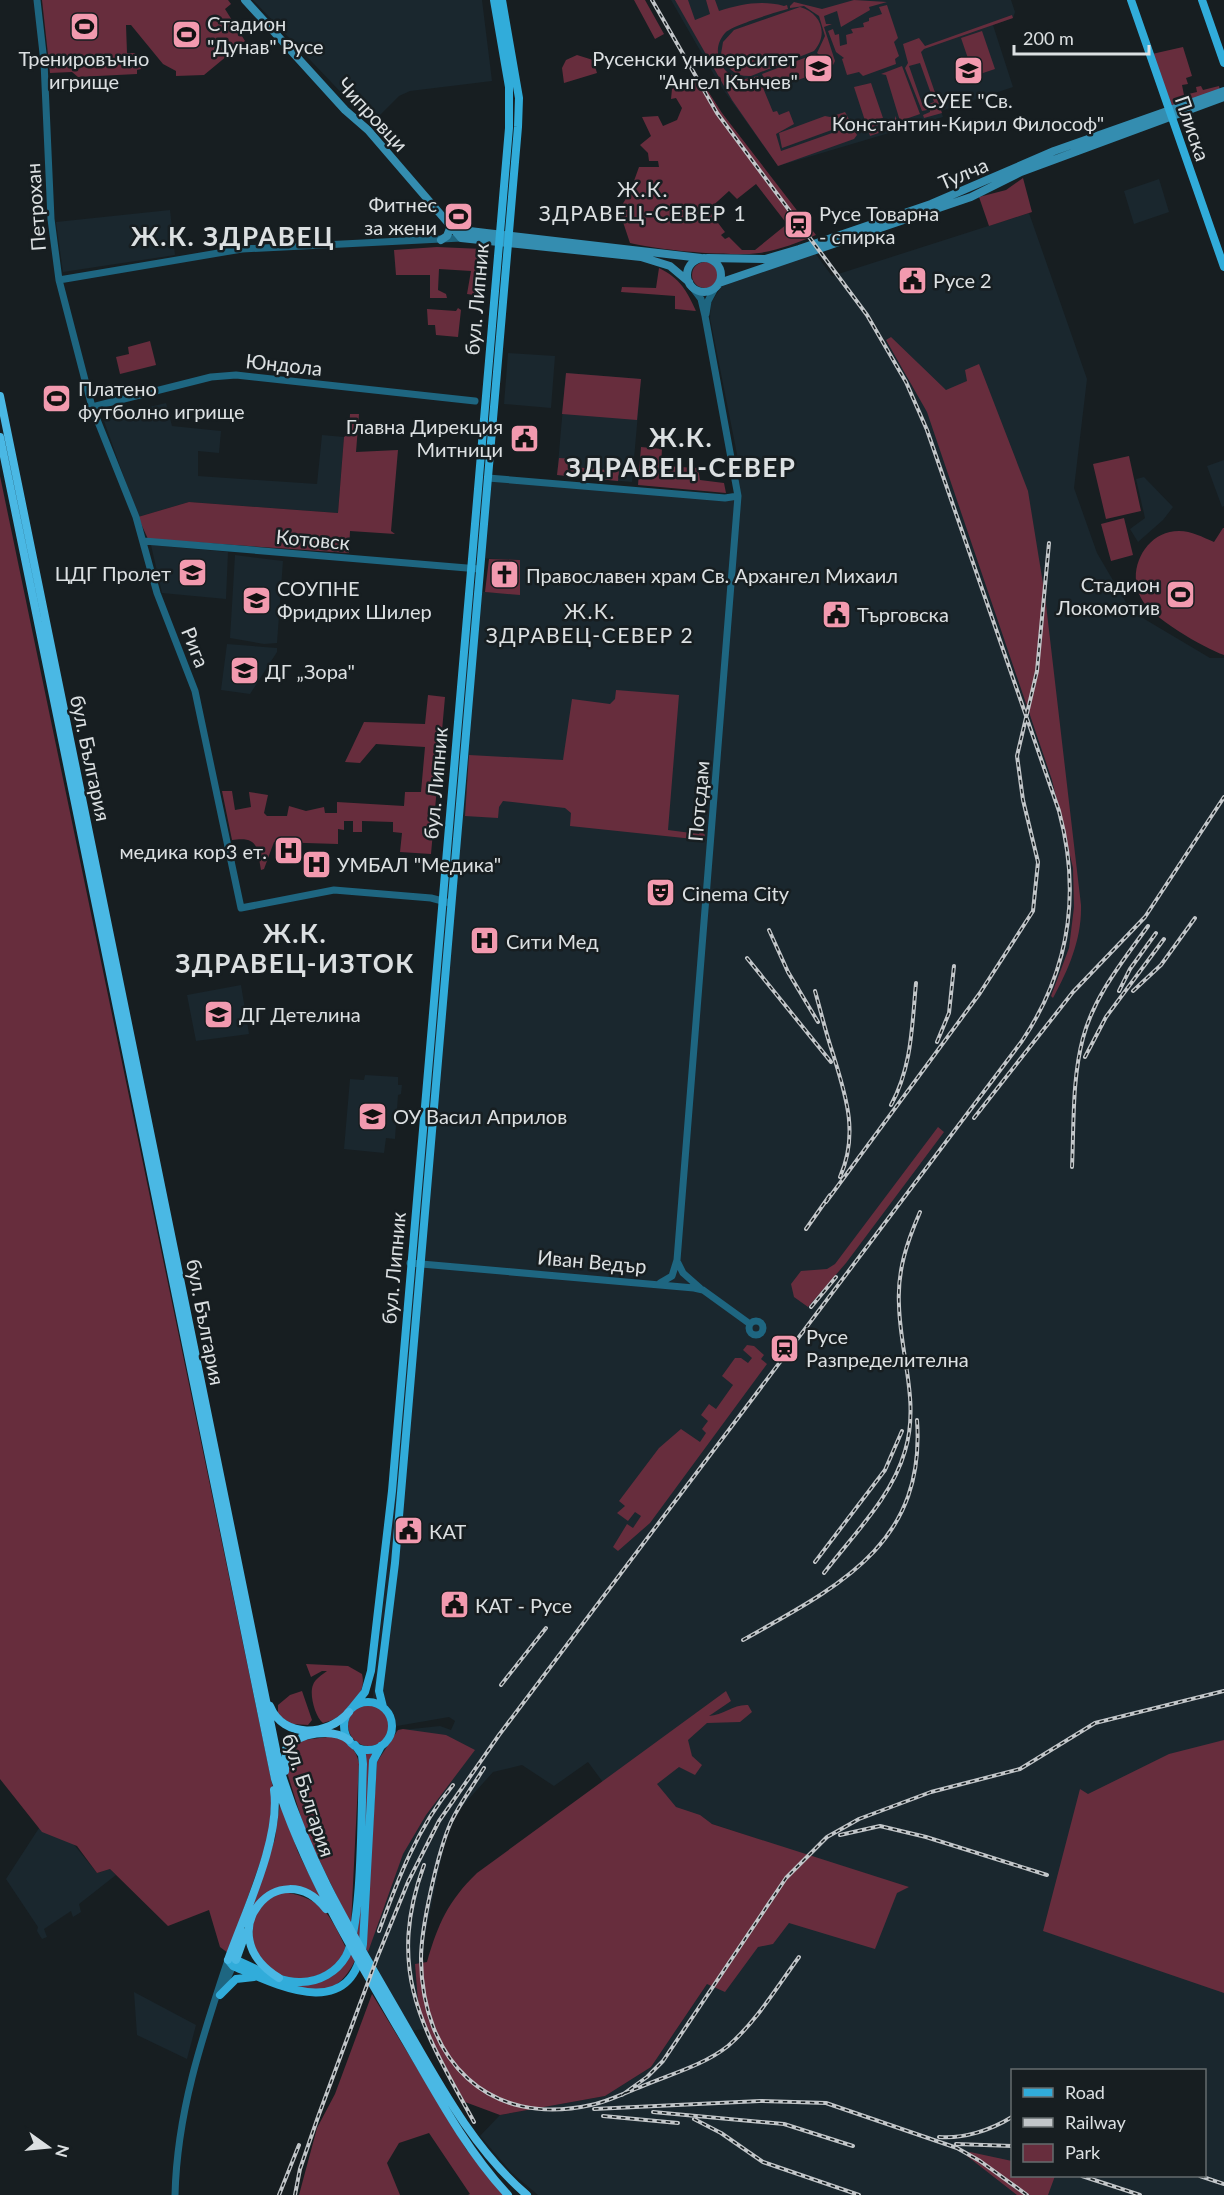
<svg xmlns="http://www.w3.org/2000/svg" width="1224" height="2195" font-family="Lato,sans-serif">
<rect width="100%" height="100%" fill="#171e21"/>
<path fill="#1a272e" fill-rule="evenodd" d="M253,0H482L492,81L410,91L399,96L371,124Z
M671,0H1011L1015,12L1013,18L993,25L1013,87L941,111L943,117L778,166L720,85Z
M1159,179L1169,212L1134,224L1124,191Z
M170,210L175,255L63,272L56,222Z
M1029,213L1087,379L1074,488L1097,553L1131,611L1210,658H1224V2195H538L512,2173L480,2136L500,2115L605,2096L651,2067L796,1852L608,1789L588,1762L554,1786L522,1765L493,1772L458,1811L445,1840L424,1940L423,1960L434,2028L408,2031L368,1952L380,1749L389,1741L393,1731L440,1726L451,1730L455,1721L449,1717L397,1726L374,1703L373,1696L397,1477L472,591L520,594V560L476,558L482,476L738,496L737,454L710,318L711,303L723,284L815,253L832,276ZM1012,2070H1204V2176H1012Z
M508,353L555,356L551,408L504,404Z
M566,373L641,379L632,482L557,475Z
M166,403L172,426L221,431L219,453L198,451V476L317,484L322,435L344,437L338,513L189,502L138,517L103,418Z
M1224,460V506L1222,507L1207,466Z
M1144,477L1173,507L1163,520L1138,542L1130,529L1145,518L1136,479Z
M151,545L228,552L226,599L162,593Z
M235,555L283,561L277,643L264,644L230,638Z
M227,644L277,648V652L250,694L221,690Z
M241,985L249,1034L196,1041L187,995Z
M365,1075L398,1077V1085H402L401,1094L398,1095L395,1139L386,1138L384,1153L344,1149L350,1079L364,1080Z
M65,1788L67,1836L97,1873L110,1869L116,1875L79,1904L81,1912L73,1917L71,1911L44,1929L47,1937L42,1939L37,1931L38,1927L6,1879Z
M134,1992L196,2025L187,2059L137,2035Z"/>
<path fill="#672d3d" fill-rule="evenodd" d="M42,0H228L231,4L225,9L245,41L204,75L176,76V71L163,64L131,25H126L127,53H135L136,58H140L141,69L137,70V74L78,77L72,72L50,73Z
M634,0H645L664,34L655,39Z
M675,0H688L695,20L710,14L706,0H715L719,11C741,4 762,0 784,6L787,5L788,9C776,12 734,25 726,32C719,39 716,49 719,58C722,71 730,75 741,80L758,76L773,112L777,111L779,115L789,111L794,124L776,134L781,151L852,126L857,135L854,139L778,166L732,100Z
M854,0L887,2L869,7L870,10L841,27L837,11L824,16L826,24H832L824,27L835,61L833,65L817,53L825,36L819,16L804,6L790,8V6L794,2L822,9Z
M887,5L898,38L894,42L899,56L895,59L896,64L863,76L859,72L847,75L842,59L844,58L836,52L828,31L833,29L835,35L839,34L840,46L847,44L846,35L853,33L851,29L864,27L863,23L869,21V18L882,14L879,7Z
M800,7C821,13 829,34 814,51L751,76C735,77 726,68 721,54L723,42L734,30Z
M1012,15L1013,18L924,49L921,52L942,113L924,118L923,115L930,112L929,104L934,102L920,63L909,66L923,106L926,105L927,110L922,111L905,68L908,63L903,44L919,38L925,46Z
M982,31L995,69L974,76L961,38Z
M1183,47L1192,76L1186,78L1188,84L1182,85L1184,95L1197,92L1196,87L1201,86L1203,90L1219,86L1220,91L1172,106L1152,54Z
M815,54L831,68L787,84L777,82L767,86L762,74Z
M577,55L593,60L597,73L564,83L562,68L566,60Z
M902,66L920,114L900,121L886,75L881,74Z
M695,77L700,86L704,85L722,113L816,235C797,243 779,250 759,253C732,257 657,250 630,243L619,210L630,192L639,167H659L658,161H649L648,153L640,145L651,136L642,117L658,116L663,126L677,120L682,108L676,98L671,99L672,89ZM756,184L787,224L755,250H742L729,237L725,239L721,235L725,232L708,210L729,191L737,199Z
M871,83L883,118L879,119L881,124L870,128L871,131L895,122V116L898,122L882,131L919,119L870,136L854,87Z
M845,112L851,123L782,148L779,133L825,116L830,117Z
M1023,178L1032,212L989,226L979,197L1006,190Z
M437,247L483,249L478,303L473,302L474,295L467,294L471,271L439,269L438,290L446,294L447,298H430V275H396L394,250Z
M692 275a13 13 0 1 1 26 0a13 13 0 1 1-26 0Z
M659,268C680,278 687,291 696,311L675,309V296L621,292L622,287L656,288Z
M458,308L461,310L458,337L436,335L435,325H428L427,309L456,311Z
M891,337L946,390L967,381L965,370L979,364L1028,491L1045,596L1081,905C1082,938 1069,969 1053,998L1051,996L1069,948L1074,907L1073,868L1052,780L927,412L886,340Z
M150,341L156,365L120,374L116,357L129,354L128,347Z
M566,373L641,379L637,420L562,414Z
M350,414H359L356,452L398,450L391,531L395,534L350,531L349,553L148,539L138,517L189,502L338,513L344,437L349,434Z
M641,447L662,449L661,465L663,466L698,468L700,480L724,483L726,493L638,485Z
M1129,456L1141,511L1106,519L1093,464Z
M559,458L573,459V467L619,471L618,481L557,475Z
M0,476L273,1788L268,1840L228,1953L220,1947L209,1910L168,1926L110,1869L97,1873L77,1846L42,1832L0,1779Z
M1124,518L1133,555L1111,561L1101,524Z
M1223,528H1224V655C1204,648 1150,617 1141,598C1126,571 1145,531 1179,531C1192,531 1202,537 1214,542Z
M489,559L520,560V595L485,592Z
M616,690L679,695L668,830L699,834L701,830L705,835L703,840L570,826L571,813L565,808L503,801L499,807L498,818L465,816L469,755L563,760L572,699L610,704L615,699Z
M428,695L445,697L431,854L400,852L402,833L393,832V822L362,821V832H353V821H344V830L338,829V844L274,842L264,869L261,870C257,848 259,836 232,840L222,791H232L235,810L251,807L249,792L268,795L264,813L267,816H287L289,806L306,811L324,807L325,813H337V802L404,806L405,792H421L425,747L376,744L360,763L345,762L364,722L425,724Z
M938,1127L944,1132L846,1263L808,1307L794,1297L791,1284L801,1271L827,1269L835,1264Z
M747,1345L754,1346L764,1355L761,1359L767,1364L650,1523L618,1551L613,1547L627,1524L633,1528L641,1516L635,1512L628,1521L617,1513L625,1506L619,1501L659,1448L681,1429L700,1442L706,1433L702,1429L708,1421L701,1415L709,1404L716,1409L733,1385L722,1376L735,1358H741L748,1363L752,1358L743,1350Z
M306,1664L348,1666L362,1674C368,1696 343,1719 323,1723C315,1717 309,1694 313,1685C315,1679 322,1675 327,1671H322L311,1677Z
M302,1691L312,1720L308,1725L292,1724L278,1715V1705L290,1695Z
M726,1691L731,1701L709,1716C723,1715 734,1704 748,1705L752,1712L740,1722L707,1723L688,1740L692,1756L702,1765L695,1775L679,1767L657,1784L676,1807L700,1815L712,1824L909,1887L897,1893L875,1949L789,1923L773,1944L758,1947L725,1992L707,1984L651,2067L605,2096L500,2115L465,2102L425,2028L418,2002L415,1964L427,1962C438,1924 448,1901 477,1873Z
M348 1725a21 21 0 1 1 42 0a21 21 0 1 1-42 0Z
M403,1729L446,1735L475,1750L426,1815L403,1854L368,1952L365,1947L377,1762L398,1730Z
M336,1736C348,1739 357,1752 359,1763L351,1925L306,1833L286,1769L290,1750L303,1740Z
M1224,1740V1993L1043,1931L1080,1789L1088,1794L1169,1754Z
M364,1752L374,1753L361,1944C354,1968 339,1995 309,1991C302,1990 293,1985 287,1982L315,1983L353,1949Z
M280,1803L298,1852L321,1899L310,1892L270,1891L250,1911L275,1839Z
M284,1892C325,1899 330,1916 347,1950C332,1977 294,1989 268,1969C248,1953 246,1916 267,1900C271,1896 279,1894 284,1892Z
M372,1994L466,2149L504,2195H468L470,2194L429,2133L399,2143L387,2163L400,2195H299L317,2128L335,2094Z
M970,2152L1012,2161V2176H1055L1048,2195H1017L967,2156Z"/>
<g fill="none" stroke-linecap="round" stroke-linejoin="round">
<path stroke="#1e6681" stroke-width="7" d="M37,0L44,62L51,219L59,280L92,407L136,517L157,593L195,691L241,908L334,890L431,898L450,903
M59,280L242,249L461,238
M706,314L708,301L715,288
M92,407L211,377L236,375L475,401
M488,478L725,498L738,496
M144,541L479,569
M410,1263L694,1288L703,1290L750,1324
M678,1263L683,1273L700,1288
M660,1283L672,1276L677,1260L738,496L705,316L701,299L692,287
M749 1328a7 7 0 1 1 14 0a7 7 0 1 1-14 0Z
M222,1990L235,1961
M175,2195C177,2112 202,2038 228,1960"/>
<path stroke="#348db0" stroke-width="8" d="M245,0L345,110L368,130L461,238L641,257L670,266L689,282
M451,226L461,230L701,258
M441,240L447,236L451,226
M708,258L765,259L799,249L931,204L1054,151L1224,91
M687 275a17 17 0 1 1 34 0a17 17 0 1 1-34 0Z
M719,283L971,197L1021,172L1224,97"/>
<path stroke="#31acda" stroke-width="8" d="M1131,0L1224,267
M1202,0L1224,63
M344 1726a24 24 0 1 1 48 0a24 24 0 1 1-48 0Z
M383,1707L379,1691L395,1563L518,127L519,98L502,0
M352,1708L365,1692L371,1671L392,1491L509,128V87L494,0
M228,1960L233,1966C277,1985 352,2024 363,1944L373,1761L381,1746
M230,1960H236C256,1968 279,1983 301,1982C319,1982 337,1972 346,1956C363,1924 361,1806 363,1764L362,1755L355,1745
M220,1995L236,1979L254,1977"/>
<path stroke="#4ab8e4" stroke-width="8" d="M0,396L280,1769C309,1864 352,1933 401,2018C437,2080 472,2148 527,2195
M0,437L275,1779C305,1873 355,1955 405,2040C436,2093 466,2150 508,2195
M270,1706C283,1739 328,1736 349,1712
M285,1771L286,1749C299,1732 333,1728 349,1740
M228,1960C245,1912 281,1839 274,1790
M236,1960L246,1932
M279,1978C207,1934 280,1851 326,1909"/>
<defs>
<path id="rail" d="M769,930L788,972L818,1022
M747,958L831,1062
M815,991C821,1012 826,1034 833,1054C846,1096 859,1134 840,1177
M1119,991L1130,969L1156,933
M1133,991L1161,965L1195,918
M937,1042L949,1013L954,966
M1085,1057L1106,1017L1164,939
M891,1105C912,1067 912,1025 916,983
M974,1118L1073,992L1145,917L1224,797
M1072,1167C1074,1125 1072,1079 1083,1038C1094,996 1123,961 1148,926
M826,1202L980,993L1033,911L1038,862L1023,800L1017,756L1037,671L1049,543
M806,1229L830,1195
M811,1307L836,1277
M815,1562L885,1470L902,1431
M824,1573C853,1535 892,1497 905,1451C920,1402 900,1354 899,1305C897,1271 907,1242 920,1212
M743,1640C837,1587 926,1545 917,1420
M501,1685L546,1628
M484,1768C473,1786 460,1803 451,1822C438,1851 421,1927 421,1959C422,2060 488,2128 591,2105C607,2102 622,2094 638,2088C667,2075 703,2066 728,2046C756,2022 777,1987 799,1957
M840,1835L880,1826L926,1837L1047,1875
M424,1865C385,1972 424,2031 474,2122
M379,1931C398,1879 417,1828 453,1785
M622,2095L647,2077L663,2061L786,1878L827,1837L859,1819L931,1792L1020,1769L1095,1723L1224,1691
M594,2109L760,2101L826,2103L957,2148L980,2161L1027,2195
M653,2112L784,2124L853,2146
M603,2116L678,2123
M694,2119L721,2133L763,2162L859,2195
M939,2137C964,2139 991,2130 1012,2117
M956,2144L1012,2146
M1082,2176L1140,2195
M1200,2176L1224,2184
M279,2195L299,2145
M295,2195L300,2169L318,2117L377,1958L408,1882L439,1821L499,1735L1022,1041C1069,971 1081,893 1059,811L927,430L906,382L867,315L717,113L652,0"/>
</defs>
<use href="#rail" stroke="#c2c6c9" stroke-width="4"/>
<use href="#rail" stroke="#171e21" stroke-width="1.5" stroke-dasharray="4.5" stroke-linecap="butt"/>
</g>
<defs>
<symbol id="stadium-square" viewBox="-11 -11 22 22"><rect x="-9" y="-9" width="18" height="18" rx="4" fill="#f29aaf" stroke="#171e21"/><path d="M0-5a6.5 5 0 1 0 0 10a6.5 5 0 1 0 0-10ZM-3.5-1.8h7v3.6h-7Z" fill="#111"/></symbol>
<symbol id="university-square" viewBox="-11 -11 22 22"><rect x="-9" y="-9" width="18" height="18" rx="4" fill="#f29aaf" stroke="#171e21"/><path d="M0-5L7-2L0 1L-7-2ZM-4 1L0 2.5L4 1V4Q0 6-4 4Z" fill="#111"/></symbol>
<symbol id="school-square" viewBox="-11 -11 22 22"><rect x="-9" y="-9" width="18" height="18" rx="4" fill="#f29aaf" stroke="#171e21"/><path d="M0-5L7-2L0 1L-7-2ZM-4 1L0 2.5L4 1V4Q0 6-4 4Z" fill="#111"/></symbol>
<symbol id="station-square" viewBox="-11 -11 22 22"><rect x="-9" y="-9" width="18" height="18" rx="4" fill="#f29aaf" stroke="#171e21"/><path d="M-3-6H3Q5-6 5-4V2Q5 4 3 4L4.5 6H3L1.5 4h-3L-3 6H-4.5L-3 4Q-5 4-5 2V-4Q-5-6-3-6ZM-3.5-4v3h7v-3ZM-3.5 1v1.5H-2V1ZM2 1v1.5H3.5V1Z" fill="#111"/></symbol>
<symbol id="civic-square" viewBox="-11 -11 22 22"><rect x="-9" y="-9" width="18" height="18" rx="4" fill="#f29aaf" stroke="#171e21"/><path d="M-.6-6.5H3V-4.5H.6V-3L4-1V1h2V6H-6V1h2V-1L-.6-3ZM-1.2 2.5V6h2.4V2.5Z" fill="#111"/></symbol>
<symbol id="church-square" viewBox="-11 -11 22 22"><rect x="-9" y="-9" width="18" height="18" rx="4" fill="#f29aaf" stroke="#171e21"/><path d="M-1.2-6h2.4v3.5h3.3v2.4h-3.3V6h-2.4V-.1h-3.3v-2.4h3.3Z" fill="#111"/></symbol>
<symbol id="hospital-square" viewBox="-11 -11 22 22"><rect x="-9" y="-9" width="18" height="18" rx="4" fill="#f29aaf" stroke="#171e21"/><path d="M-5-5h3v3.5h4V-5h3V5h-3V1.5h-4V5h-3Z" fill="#111"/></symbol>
<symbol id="theatre-square" viewBox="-11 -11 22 22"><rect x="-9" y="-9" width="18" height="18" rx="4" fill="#f29aaf" stroke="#171e21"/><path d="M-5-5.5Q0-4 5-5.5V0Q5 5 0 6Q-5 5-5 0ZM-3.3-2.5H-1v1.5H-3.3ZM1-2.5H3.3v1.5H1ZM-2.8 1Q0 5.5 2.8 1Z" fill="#111"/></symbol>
</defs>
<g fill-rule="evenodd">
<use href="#stadium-square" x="68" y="10" width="33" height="33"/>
<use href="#stadium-square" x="170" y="18" width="33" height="33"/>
<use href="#university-square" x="802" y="52" width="33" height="33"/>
<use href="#school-square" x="952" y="54" width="33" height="33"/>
<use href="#stadium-square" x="442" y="200" width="33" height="33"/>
<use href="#station-square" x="782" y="208" width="33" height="33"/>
<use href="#civic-square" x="896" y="264" width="33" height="33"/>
<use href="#stadium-square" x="40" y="382" width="33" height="33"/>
<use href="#civic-square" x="508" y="422" width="33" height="33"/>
<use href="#school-square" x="176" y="556" width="33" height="33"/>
<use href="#church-square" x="488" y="558" width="33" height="33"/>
<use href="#stadium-square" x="1164" y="578" width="33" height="33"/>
<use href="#school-square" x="240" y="584" width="33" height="33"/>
<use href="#civic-square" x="820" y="598" width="33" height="33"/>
<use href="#school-square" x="228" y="654" width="33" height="33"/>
<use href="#hospital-square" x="272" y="834" width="33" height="33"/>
<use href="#hospital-square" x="300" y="848" width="33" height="33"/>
<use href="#theatre-square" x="644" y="876" width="33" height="33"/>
<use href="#hospital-square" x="468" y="924" width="33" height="33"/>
<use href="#school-square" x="202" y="998" width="33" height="33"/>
<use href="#school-square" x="356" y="1100" width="33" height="33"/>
<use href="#station-square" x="768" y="1332" width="33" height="33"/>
<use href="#civic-square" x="392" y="1514" width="33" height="33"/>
<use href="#civic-square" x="438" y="1588" width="33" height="33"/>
</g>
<g text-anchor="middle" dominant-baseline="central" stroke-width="5" stroke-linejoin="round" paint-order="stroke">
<g font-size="20" fill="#dce0e2" stroke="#171e21" text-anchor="start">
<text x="207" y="23">Стадион<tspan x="207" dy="23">"Дунав" Русе</tspan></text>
<text x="84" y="58" text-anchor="middle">Тренировъчно<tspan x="84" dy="23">игрище</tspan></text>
<text x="798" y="58" text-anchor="end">Русенски университет<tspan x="798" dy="23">"Ангел Кънчев"</tspan></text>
<text x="968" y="100" text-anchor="middle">СУЕЕ "Св.<tspan x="968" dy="23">Константин-Кирил Философ"</tspan></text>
<text x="437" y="204" text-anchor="end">Фитнес<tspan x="437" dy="23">за жени</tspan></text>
<text x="819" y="213">Русе Товарна<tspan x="819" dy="23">- спирка</tspan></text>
<text x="933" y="280">Русе 2</text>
<text x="78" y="388">Платено<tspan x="78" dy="23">футболно игрище</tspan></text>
<text x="503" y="426" text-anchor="end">Главна Дирекция<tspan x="503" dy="23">Митници</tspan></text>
<text x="171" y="573" text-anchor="end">ЦДГ Пролет</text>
<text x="526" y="575">Православен храм Св. Архангел Михаил</text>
<text x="1160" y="584" text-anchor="end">Стадион<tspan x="1160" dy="23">Локомотив</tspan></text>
<text x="277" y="588">СОУПНЕ<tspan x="277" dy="23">Фридрих Шилер</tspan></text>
<text x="857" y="614">Търговска</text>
<text x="265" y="671">ДГ „Зора"</text>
<text x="267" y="851" text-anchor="end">медика кор3 ет.</text>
<text x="337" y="864">УМБАЛ "Медика"</text>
<text x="682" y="893">Cinema City</text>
<text x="506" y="941">Сити Мед</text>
<text x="239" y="1014">ДГ Детелина</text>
<text x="393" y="1116">ОУ Васил Априлов</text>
<text x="806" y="1336">Русе<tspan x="806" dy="23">Разпределителна</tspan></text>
<text x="429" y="1531">КАТ</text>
<text x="475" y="1605">КАТ - Русе</text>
</g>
<g font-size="20" fill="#dce0e2" stroke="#171e21">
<text transform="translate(373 114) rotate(47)">Чипровци</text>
<text transform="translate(1193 128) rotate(71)">Плиска</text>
<text transform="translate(963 173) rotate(-23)">Тулча</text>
<text transform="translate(35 207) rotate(-94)">Петрохан</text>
<text transform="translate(476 299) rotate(-85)">бул. Липник</text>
<text transform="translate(284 364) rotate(6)">Юндола</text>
<text transform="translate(313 539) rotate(5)">Котовск</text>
<text transform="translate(196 647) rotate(68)">Рига</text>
<text transform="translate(91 758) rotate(78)">бул. България</text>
<text transform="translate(435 783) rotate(-85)">бул. Липник</text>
<text transform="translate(698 801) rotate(-85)">Потсдам</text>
<text transform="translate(592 1261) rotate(5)">Иван Ведър</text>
<text transform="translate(393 1268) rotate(-85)">бул. Липник</text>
<text transform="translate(206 1322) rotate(79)">бул. България</text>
<text transform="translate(309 1795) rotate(72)">бул. България</text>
</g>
<g font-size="21" letter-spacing="1.5" fill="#dce0e2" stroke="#171e21">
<text x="643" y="188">Ж.К.<tspan x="643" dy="24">ЗДРАВЕЦ-СЕВЕР 1</tspan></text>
<text x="590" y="610">Ж.К.<tspan x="590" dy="24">ЗДРАВЕЦ-СЕВЕР 2</tspan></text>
</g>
<g font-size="26" font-weight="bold" letter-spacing="1.5" fill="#dce0e2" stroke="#171e21">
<text x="233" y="236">Ж.К. ЗДРАВЕЦ</text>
<text x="681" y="437">Ж.К.<tspan x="681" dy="30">ЗДРАВЕЦ-СЕВЕР</tspan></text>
<text x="295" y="933">Ж.К.<tspan x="295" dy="30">ЗДРАВЕЦ-ИЗТОК</tspan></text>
</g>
</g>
<rect x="1011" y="2069" width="195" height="108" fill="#171e21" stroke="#666c6e" stroke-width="1.5"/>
<rect x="1023" y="2088" width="30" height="9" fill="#31acda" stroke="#666c6e" stroke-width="1.5"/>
<text x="1065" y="2099" font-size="18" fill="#dce0e2">Road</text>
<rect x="1023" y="2118" width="30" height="9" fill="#c2c6c9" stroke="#666c6e" stroke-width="1.5"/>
<text x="1065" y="2129" font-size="18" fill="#dce0e2">Railway</text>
<rect x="1023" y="2144" width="30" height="18" fill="#672d3d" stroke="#666c6e" stroke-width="1.5"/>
<text x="1065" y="2159" font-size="18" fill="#dce0e2">Park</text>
<g transform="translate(48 2147) rotate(105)" stroke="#171e21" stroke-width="4.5" paint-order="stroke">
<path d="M0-4.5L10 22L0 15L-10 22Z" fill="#dce0e2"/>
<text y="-9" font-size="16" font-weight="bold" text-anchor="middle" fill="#dce0e2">N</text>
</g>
<path d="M1014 45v9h135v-9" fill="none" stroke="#dce0e2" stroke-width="3"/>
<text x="1023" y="45" font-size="18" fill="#dce0e2" stroke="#171e21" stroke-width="4.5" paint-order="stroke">200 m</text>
</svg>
